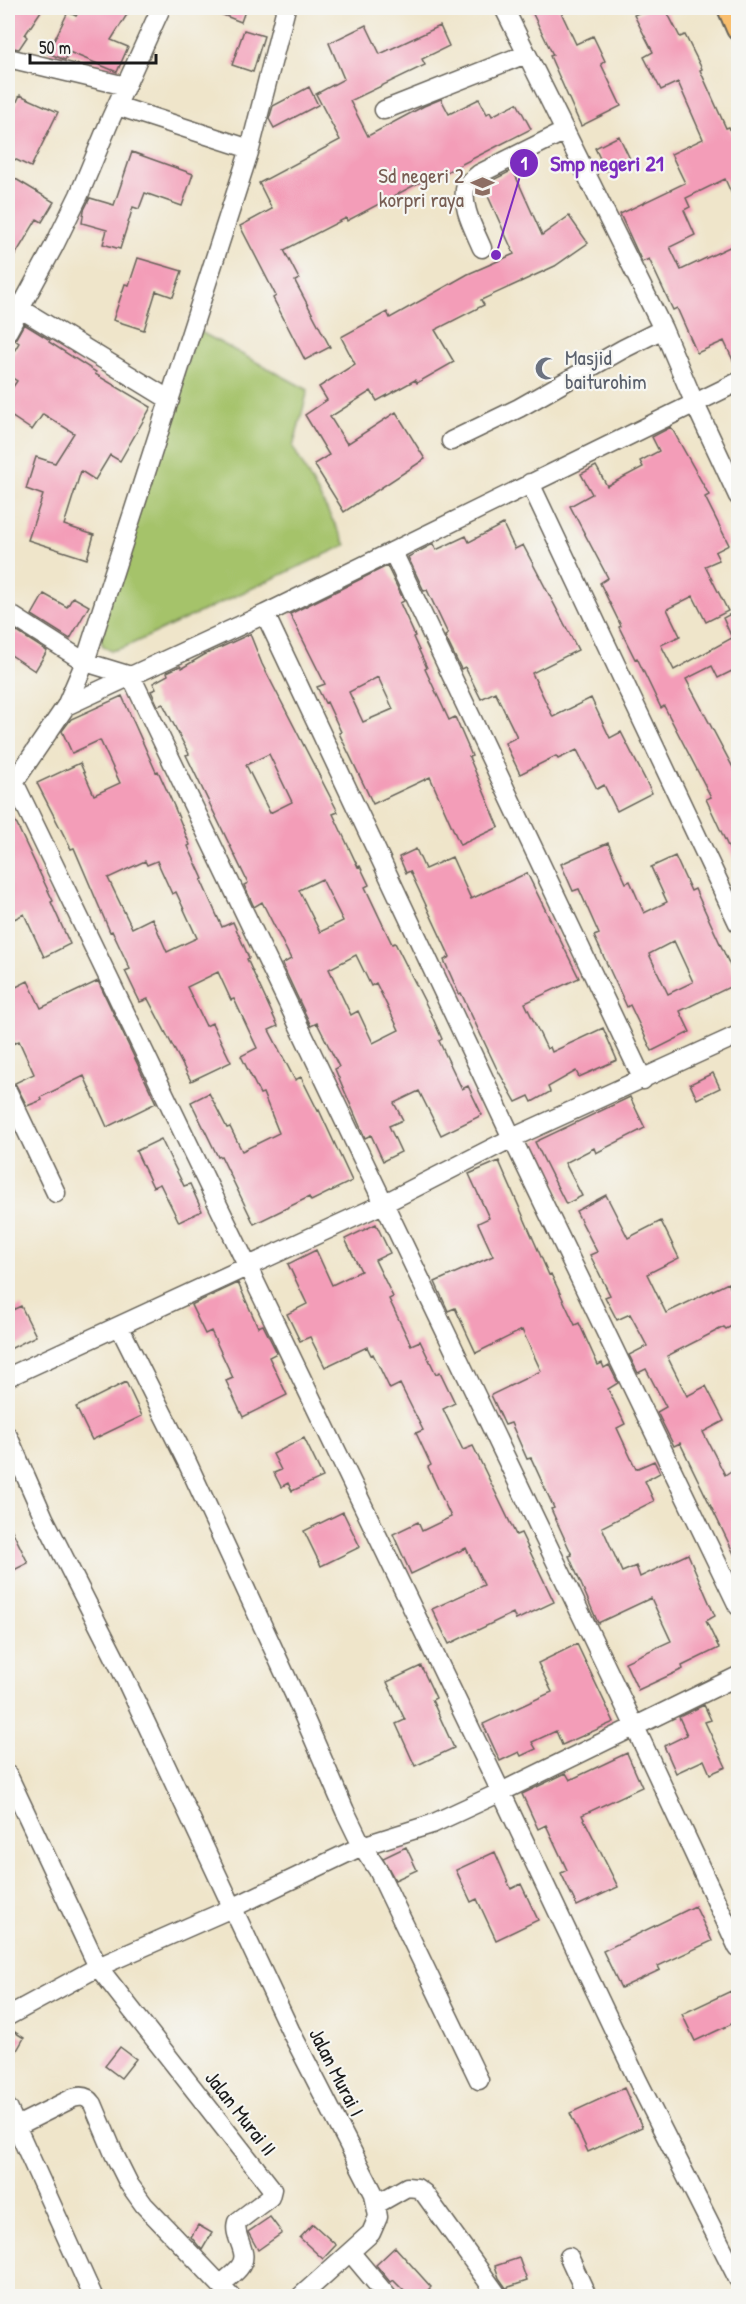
<svg xmlns="http://www.w3.org/2000/svg" width="746" height="2304" font-family="'Patrick Hand',sans-serif">
<rect width="100%" height="100%" fill="#f6f6f2"/>
<filter id="ink" filterUnits="userSpaceOnUse"><feTurbulence type="fractalNoise" baseFrequency=".0167" numOctaves="2"/><feDisplacementMap in="SourceGraphic" scale="12" xChannelSelector="R" yChannelSelector="G"/><feConvolveMatrix kernelMatrix="1 2 1 2 8 2 1 2 1" color-interpolation-filters="sRGB"/></filter>
<filter id="wash" filterUnits="userSpaceOnUse"><feTurbulence type="fractalNoise" baseFrequency=".008" numOctaves="4" result="noise"/><feDisplacementMap in="SourceGraphic" scale="24" xChannelSelector="R" yChannelSelector="G"/><feGaussianBlur stdDeviation="1.35" result="paint"/><feColorMatrix in="noise" values="0 0 0 0 0 0 0 0 0 0 0 0 0 0 0 0 0 1.4 0 .05"/><feComposite in="paint" operator="in"/></filter>
<g filter="url(#wash)">
<rect width="100%" height="100%" fill="#efe5ca"/>
<path fill="#a5c36b" stroke="#607044" stroke-width="1.5" d="M197,330L308,390L293,447L346,545L125,647L111,651L103,646L99,635Z"/>
<g id="blocks">
<path fill="#f39db8" fill-rule="evenodd" d="M11,8H43L25,35L27,37L19,49L8,47V13Z
M81,8H120L128,13L111,40L128,47L117,72L69,52L65,60L48,53L68,12L76,16Z
M205,8H246L241,22Z
M530,8H559L576,44L593,36L605,61L601,64L621,106L581,126L550,56L553,55Z
M649,8H665L680,37L685,35L702,69L700,70L726,128L729,127L738,148V208L725,179L686,198L690,207L684,210L695,235L670,247L681,270L738,243V371L724,341L697,353L677,308L673,310L649,259L642,262L620,214L685,183L671,154L703,139L678,82L661,90L644,57L653,52L634,15Z
M366,25L380,54L440,26L449,46L422,59L425,65L350,101L368,136L424,106L441,99L449,114L479,99L487,114L490,112L492,116L517,103L531,129L423,184L422,181L347,221L346,218L284,250L299,279L295,281L330,347L305,360L273,298L276,296L240,226L272,209L259,183L340,140L316,94L344,79L329,43Z
M244,30L264,36L253,72L232,65Z
M309,87L318,105L274,128L269,119L273,106Z
M20,95L58,112L31,167L8,156V121Z
M619,136L630,159L606,171L595,148Z
M132,152L193,174L182,206L145,193L139,209L133,207L120,249L103,244L107,230L82,223L84,210L90,198L114,205Z
M513,170L542,235L569,216L588,243L555,266L481,300L484,305L435,330L454,362L417,383L415,380L377,401L371,391L330,417L347,444L396,412L425,459L344,512L314,464L329,455L305,415L327,400L319,387L355,364L341,337L387,312L390,318L468,274L514,254L483,185Z
M14,178L54,202L42,222L37,219L8,267V188Z
M138,258L182,271L173,297L156,291L144,330L113,320L125,284L129,285Z
M24,324L50,340L49,342L96,372L95,374L151,407L120,461L110,455L95,480L81,471L64,525L94,535L87,559L28,540L43,495L26,489L36,457L55,463L74,433L43,414L32,430L8,414V394L17,381L8,375V361L19,343L15,340Z
M671,427L709,495L705,497L729,545L715,552L719,560L705,566L728,611L706,622L693,596L667,609L680,636L661,645L674,670L732,638L723,618L738,610V668L718,678L712,666L686,679L738,777V868L706,799L711,797L664,706L661,708L637,658L635,659L619,627L621,626L600,583L608,578L570,506L592,494L581,474L596,466L607,486L643,467L640,461L659,451L652,437Z
M503,524L515,549L523,545L578,650L532,673L553,717L591,698L610,738L621,732L652,793L617,811L604,785L597,789L577,750L558,759L556,756L520,774L505,743L517,737L495,692L481,699L465,667L461,669L445,636L448,634L427,590L424,591L408,557L433,544L436,550L466,536L469,542Z
M387,566L404,601L400,603L415,636L413,637L427,668L425,669L449,720L455,717L472,756L469,757L499,827L460,845L430,777L373,804L339,733L341,732L327,702L325,703L317,687L325,684L290,614ZM378,677L393,709L363,722L349,692Z
M44,594L67,607L73,597L89,606L70,639L32,615Z
M16,631L47,651L35,671L8,653V644Z
M250,634L262,664L338,812L333,814L358,867L360,866L369,885L365,887L392,944L395,943L431,1014L442,1039L439,1041L462,1089L468,1086L482,1115L441,1135L419,1091L394,1103L403,1120L389,1126L401,1152L383,1161L371,1135L365,1138L335,1069L339,1067L317,1023L311,1026L296,994L282,964L291,959L262,902L254,907L244,885L248,883L186,755L189,754L163,704L158,706L151,691L156,689L153,683L168,675L167,672L180,666L182,668L204,655ZM269,754L292,802L270,813L246,765ZM322,879L343,921L320,932L299,890ZM356,955L371,986L376,983L399,1030L373,1043L358,1011L351,1015L329,969Z
M122,696L156,772L158,771L174,806L190,845L188,846L203,879L201,880L222,927L233,922L249,958L247,959L278,1026L269,1030L295,1080L301,1077L318,1111L319,1110L352,1181L311,1201L309,1197L254,1224L221,1156L218,1157L191,1102L209,1093L227,1128L230,1127L242,1151L279,1133L263,1093L260,1094L241,1056L257,1048L234,999L231,1000L218,972L187,987L206,1026L212,1023L231,1062L191,1081L148,999L140,1002L125,971L130,969L112,931L110,932L74,848L71,849L37,783L80,763L94,795L120,783L100,740L72,753L62,731L71,719ZM145,861L147,865L157,861L172,894L176,892L197,938L167,952L152,918L132,928L108,878Z
M8,806L53,901L51,902L70,944L44,957L24,914L8,922Z
M608,843L626,883L630,881L644,913L667,902L651,867L675,856L691,891L695,889L738,983L680,1011L690,1032L652,1051L630,1005L627,1007L594,936L599,934L579,889L573,891L561,864ZM674,941L693,982L668,994L649,954Z
M416,849L425,869L452,857L471,899L527,873L579,978L525,1003L547,1049L550,1047L552,1052L603,1028L617,1060L579,1077L576,1071L548,1087L550,1092L532,1102L529,1096L516,1102L496,1067L461,993L459,994L444,960L450,957L410,871L406,873L399,857Z
M28,981L41,1008L98,981L156,1103L107,1127L84,1076L41,1097L42,1100L27,1106L15,1083L34,1074L19,1041L8,1046V991Z
M713,1073L720,1088L697,1099L690,1084Z
M630,1097L645,1128L596,1153L594,1148L565,1163L582,1196L566,1204L535,1142Z
M161,1139L184,1186L190,1184L202,1211L179,1222L160,1184L153,1187L136,1151Z
M499,1161L549,1275L551,1274L575,1325L579,1323L598,1365L602,1363L604,1368L609,1365L618,1383L608,1389L625,1424L617,1428L636,1469L654,1461L660,1473L645,1481L654,1501L602,1527L622,1572L636,1566L640,1577L688,1554L715,1616L706,1621L719,1648L682,1666L683,1669L638,1690L625,1662L671,1641L651,1598L598,1623L569,1556L572,1555L551,1509L554,1508L531,1458L527,1459L511,1423L505,1425L491,1395L541,1371L522,1330L476,1353L455,1308L448,1311L435,1282L493,1256L478,1223L489,1218L469,1174Z
M606,1195L628,1238L661,1221L679,1258L647,1274L666,1313L728,1283L738,1304V1323L726,1329L724,1327L667,1356L687,1396L706,1386L724,1421L703,1432L725,1475L731,1471L738,1485V1562L680,1443L674,1446L657,1412L666,1407L646,1369L638,1373L629,1355L647,1346L630,1314L617,1320L605,1297L610,1295L590,1255L597,1252L576,1211Z
M376,1224L390,1253L375,1260L393,1297L389,1299L411,1345L420,1341L436,1374L440,1372L455,1403L443,1409L463,1450L473,1446L516,1535L521,1533L554,1602L516,1620L513,1613L449,1644L432,1609L484,1585L466,1548L411,1574L393,1534L418,1522L422,1531L451,1517L428,1467L431,1465L416,1433L423,1430L400,1384L390,1389L373,1354L371,1355L367,1347L325,1367L310,1337L300,1341L287,1314L307,1304L288,1264L316,1250L332,1285L361,1271L345,1239Z
M238,1283L258,1327L263,1325L277,1353L269,1357L287,1395L243,1417L226,1381L233,1378L211,1331L205,1334L191,1305Z
M21,1306L36,1336L8,1350V1312Z
M126,1382L142,1416L92,1440L76,1407Z
M304,1438L323,1477L292,1491L288,1483L281,1487L274,1473L281,1470L273,1454Z
M343,1512L360,1547L321,1566L304,1531Z
M8,1522L28,1563L8,1573Z
M577,1644L614,1722L562,1745L556,1731L532,1742L536,1749L521,1756L519,1752L500,1761L483,1724L552,1692L538,1663Z
M421,1666L436,1698L432,1700L454,1748L415,1766L396,1724L405,1720L387,1682Z
M704,1705L711,1720L705,1722L726,1767L710,1774L704,1760L676,1773L664,1746L687,1735L679,1717Z
M627,1753L642,1787L582,1815L618,1887L577,1906L561,1873L567,1870L546,1825L538,1829L522,1794L566,1773L570,1780Z
M406,1847L417,1870L395,1880L383,1858Z
M495,1852L511,1889L521,1884L538,1920L496,1940L477,1899L471,1902L456,1870Z
M695,1906L712,1941L658,1966L660,1970L621,1988L603,1951Z
M731,1991L738,2007V2021L695,2041L682,2014Z
M13,2031L24,2038L8,2066V2041Z
M120,2047L136,2059L121,2078L105,2066Z
M624,2088L642,2127L588,2152L570,2113Z
M270,2217L282,2233L258,2250L248,2232Z
M313,2224L336,2245L323,2259L300,2238Z
M198,2225L212,2233L202,2250L191,2237Z
M395,2247L431,2287L422,2296H409L393,2280L390,2282L376,2265Z
M519,2258L527,2281L506,2288L499,2278L495,2266Z"/>
</g>
</g>
<g filter="url(#ink)">
<use href="#blocks" fill-opacity="0" stroke="#666259" stroke-width="1.5"/>
<g fill="none" stroke-linecap="round" stroke-linejoin="round">
<defs>
<path id="minor" d="M504,8L663,329L695,404L738,496
M8,58L126,86
M117,106L250,149
M384,110L526,54
M482,248C474,229 460,205 466,185L479,174L565,131
M8,301L170,400
M8,331L54,246L79,195L111,118L161,8
M451,441L519,408L623,349L663,329
M530,483L738,923
M393,552L643,1080
M8,613L85,662L131,676L635,1727L738,1948
M265,614L512,1138L738,1606
M66,706L265,614L738,382
M14,782L501,1792L738,1676
M8,791L66,706L85,662L250,149L286,8
M8,1092L56,1193
M119,1326L187,1462L295,1696L345,1811L362,1846L432,1824L501,1792L638,2081L738,2279
M8,1377L383,1204L512,1138L738,1035
M8,1436L44,1518L122,1672L290,2030L374,2194L378,2217L371,2233L301,2296
M8,1775L98,1967L272,2189L270,2197L237,2222C232,2238 252,2253 239,2268C234,2274 227,2279 221,2284
M8,2016L98,1967L232,1908L362,1846L378,1870L479,2080
M8,2108L93,2296
M17,2126L73,2098C82,2095 88,2097 93,2104L114,2154L129,2184L144,2205L231,2296
M377,2204L407,2187L417,2188L424,2193L498,2296
M351,2253L387,2296
M569,2257L587,2296"/>
<path id="major" d="M729,8L738,29"/>
</defs>
<use href="#minor" stroke="#666259" stroke-width="21"/>
<use href="#major" stroke="#666259" stroke-width="26"/>
<use href="#minor" stroke="#fff" stroke-width="18"/>
<use href="#major" stroke="#f9be6d" stroke-width="22"/>
</g>
</g>
<defs>
<symbol id="school-bare" viewBox="-9 -9 18 18"><path d="M0-5L7-2L0 1L-7-2ZM-4 1L0 2.5L4 1V4Q0 6-4 4Z" fill="#8d6e63" stroke="#f6f6f2" stroke-width="2.5" paint-order="stroke"/></symbol>
<symbol id="mosque-bare" viewBox="-9 -9 18 18"><path d="M3.5-4.9A6 6 0 1 0 3.5 4.9A5 5 0 1 1 3.5-4.9Z" fill="#6b7280" stroke="#f6f6f2" stroke-width="2.5" paint-order="stroke"/></symbol>
</defs>
<g fill-rule="evenodd">
<use href="#school-bare" x="466" y="170" width="33" height="33"/>
<use href="#mosque-bare" x="530" y="352" width="33" height="33"/>
</g>
<g text-anchor="middle" dominant-baseline="central" stroke-width="4.5" stroke-linejoin="round" paint-order="stroke">
<g font-size="21" fill="#785e54" stroke="#f6f6f2" text-anchor="end">
<text x="464" y="175">Sd negeri 2<tspan x="464" dy="24">korpri raya</tspan></text>
</g>
<g font-size="21" fill="#5b616d" stroke="#f6f6f2" text-anchor="start">
<text x="565" y="357">Masjid<tspan x="565" dy="24">baiturohim</tspan></text>
</g>
<g font-size="21" fill="#1c1c1c" stroke="#f6f6f2">
<text transform="translate(337 2072) rotate(63)">Jalan Murai I</text>
<text transform="translate(241 2113) rotate(52)">Jalan Murai II</text>
</g>
</g>
<path fill="none" stroke="#7b2cbf" stroke-width="2" d="M496 255L524 163"/>
<g fill="#7b2cbf" stroke="#f6f6f2" stroke-width="2">
<circle cx="496" cy="255" r="6"/>
<circle cx="524" cy="163" r="15"/>
</g>
<g font-size="18" text-anchor="middle" font-weight="bold" fill="#fff">
<text x="524" y="170">1</text>
</g>
<g font-size="22" text-anchor="middle" font-weight="bold" fill="#7b2cbf" stroke="#f6f6f2" stroke-width="4.5" stroke-linejoin="round" paint-order="stroke">
<text x="607" y="171">Smp negeri 21</text>
</g>
<rect width="746" height="2304" fill="none" stroke="#f6f6f2" stroke-width="30"/>
<path d="M30 54v9h126v-9" fill="none" stroke="#1c1c1c" stroke-width="3"/>
<text x="39" y="54" font-size="18" fill="#1c1c1c" stroke="#f6f6f2" stroke-width="4.5" paint-order="stroke">50 m</text>
</svg>
